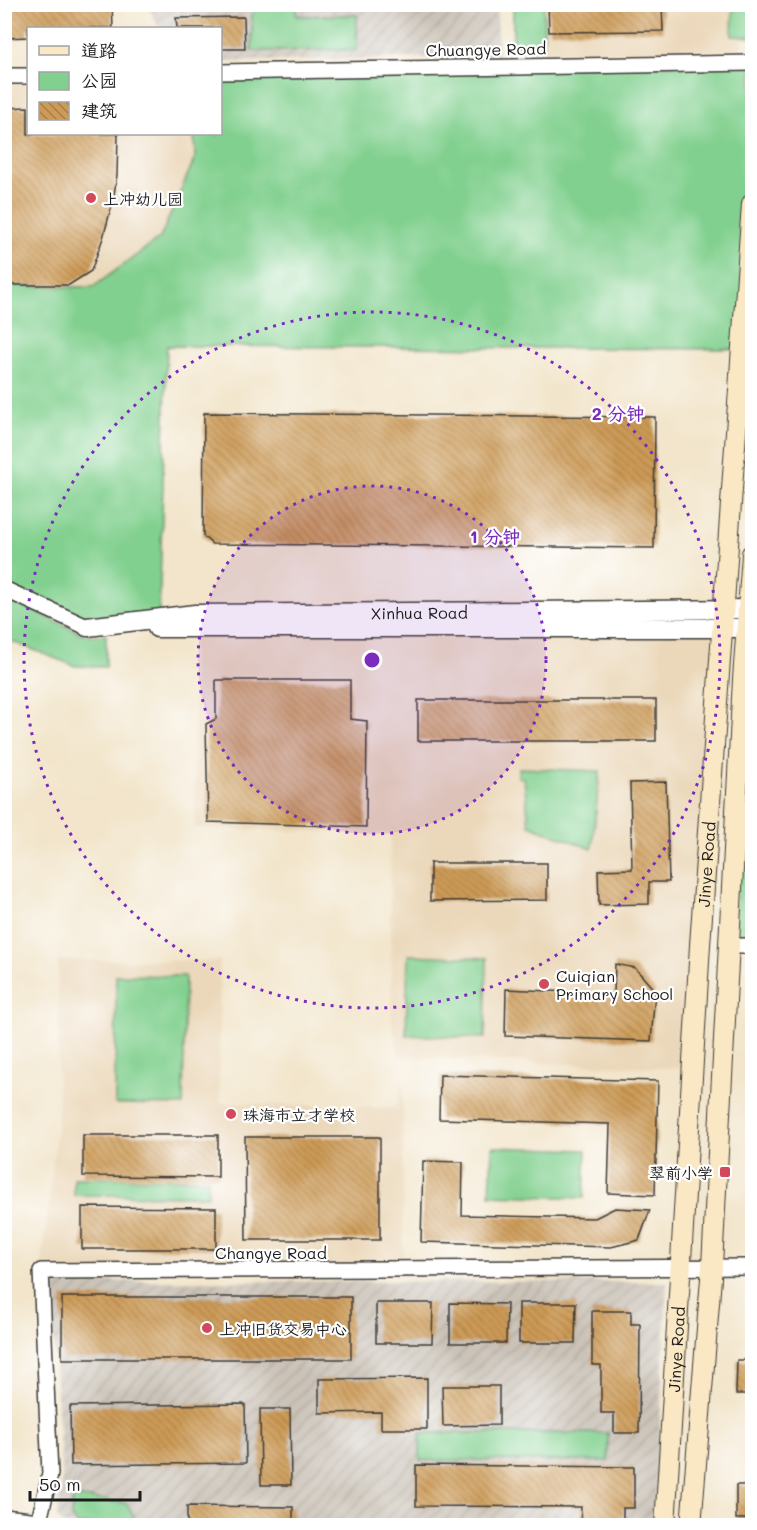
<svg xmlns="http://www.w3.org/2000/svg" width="757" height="1530" font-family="Mali,'LXGW WenKai TC',sans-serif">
<defs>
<pattern id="industrial-furrows" width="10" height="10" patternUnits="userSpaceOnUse" patternTransform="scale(1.5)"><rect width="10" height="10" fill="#cbc3b8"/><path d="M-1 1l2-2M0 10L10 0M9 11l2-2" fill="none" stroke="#aea79e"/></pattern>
<pattern id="park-crowns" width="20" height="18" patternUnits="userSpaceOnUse" patternTransform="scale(1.5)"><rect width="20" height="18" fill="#82d08f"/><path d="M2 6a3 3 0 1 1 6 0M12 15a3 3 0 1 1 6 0" fill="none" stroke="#70b27b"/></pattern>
<pattern id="building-back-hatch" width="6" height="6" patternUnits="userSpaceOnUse" patternTransform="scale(1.5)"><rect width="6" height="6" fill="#ce9b57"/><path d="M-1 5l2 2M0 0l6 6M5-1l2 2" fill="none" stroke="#a67e47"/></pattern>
</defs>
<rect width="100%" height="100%" fill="#fff"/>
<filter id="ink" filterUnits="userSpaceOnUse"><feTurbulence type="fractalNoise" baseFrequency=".0167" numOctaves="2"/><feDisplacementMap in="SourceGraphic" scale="12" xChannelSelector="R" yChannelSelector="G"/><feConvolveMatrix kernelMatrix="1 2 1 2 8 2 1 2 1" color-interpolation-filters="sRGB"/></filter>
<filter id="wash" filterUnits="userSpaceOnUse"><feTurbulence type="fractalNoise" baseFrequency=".008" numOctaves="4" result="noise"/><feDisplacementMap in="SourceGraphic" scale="24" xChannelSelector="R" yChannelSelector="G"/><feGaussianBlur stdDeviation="1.35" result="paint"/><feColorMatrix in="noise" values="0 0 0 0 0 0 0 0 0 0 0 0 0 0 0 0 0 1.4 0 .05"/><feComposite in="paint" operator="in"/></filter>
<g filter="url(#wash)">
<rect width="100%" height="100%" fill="#f2e5cb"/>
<path fill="#ebd8ba" d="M523,5H744L742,50L524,53Z
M4,76H28V134H194L195,158L160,238L93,287L5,286Z
M723,628L693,1069L399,1057L392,1022L390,834L195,828L193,629Z
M58,960L220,961L219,1086L221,1103L394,1108L399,1100L403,1076V1269L41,1271L58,1119Z"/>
<path fill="url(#industrial-furrows)" d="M148,5H497L498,56L221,62L220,28H159Z
M50,1281L667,1282L655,1525H63L57,1518L62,1480Z"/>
<path fill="#82d08f" stroke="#4f7656" stroke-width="1.5" d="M252,5H296L297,16L357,15V50L252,51Z
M513,5H544V48H513Z
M733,5H752V37L732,36Z
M752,63V201L742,349L167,346L159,618L87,626L5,588L4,286L93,287L160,238L195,158L194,134H220L221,72Z
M5,597L85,635H106V667L75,666L5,639Z
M519,768L600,771L592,849L529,825L524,778L518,777Z
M743,794H752V940L734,939Z
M408,955L487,958L485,1038L406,1035Z
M116,975L185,976L183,1105L115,1104Z
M492,1147L586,1150L584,1198L490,1195Z
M74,1178L208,1179V1196L74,1195Z
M420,1433H608V1461L420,1460Z
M73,1497L126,1503L138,1525H77L71,1517Z"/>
<path fill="url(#park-crowns)" stroke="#4f7656" stroke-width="1.5" d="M752,702V787L747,786Z"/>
<g id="blocks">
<path fill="url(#building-back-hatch)" d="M4,4H112L113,28H28V37L4,38Z
M301,4H400V7L301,8Z
M548,4H662L663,31L549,32Z
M244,17L245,49H220V28H177L176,18Z
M28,107V134H118L117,175L113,201L103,238L91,271L69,285H4V108Z
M204,413L655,417L654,548L212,544L203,536Z
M216,680H350V719L367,721L366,827L208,822L206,724L216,719Z
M418,700H656V741H418Z
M666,782L669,882H649V904L599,905L598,870L632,869L630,783Z
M430,863H547V900L430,901Z
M615,964L635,968L655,991L651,1041L505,1036L506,989L614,994Z
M440,1075L658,1081L655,1195L608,1193L610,1124L439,1119Z
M83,1135H218V1177L83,1176Z
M245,1137H380V1240H246Z
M423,1161L463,1162L462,1215L595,1218L615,1208L650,1210L639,1240L611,1247L421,1242Z
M82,1207L216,1208V1249H82Z
M62,1297H351V1359H62Z
M376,1303H433L432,1343H376Z
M450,1303L507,1304L506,1343H450Z
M519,1303H576L575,1343H519Z
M592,1311H631V1324H640L639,1433H614V1413H601V1365H592Z
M737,1360H752V1394H736Z
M427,1378V1429H381V1412L319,1413V1379Z
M442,1386H499V1425L443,1426Z
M245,1404L246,1463L71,1465L70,1406Z
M260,1409H290L291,1485H261Z
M416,1465L634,1467V1508H623V1526H580L581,1507L416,1506Z
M736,1485H752V1519H736Z
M187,1506L293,1507V1526H187Z"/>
</g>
</g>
<g filter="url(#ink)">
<use href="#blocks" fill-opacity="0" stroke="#3c3a36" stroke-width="1.5"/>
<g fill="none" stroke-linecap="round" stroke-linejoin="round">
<defs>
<path id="minor" d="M220,72L752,63
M4,76H28
M4,589L87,627
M729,946H752
M4,1517L39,1521L42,1526
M39,1521L50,1474L41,1271L752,1267"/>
<g id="tertiary">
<path id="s1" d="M87,627L195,614L752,609"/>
<path d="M157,628H752"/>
</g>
<g id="secondary">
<path id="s2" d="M665,1526L700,945L752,204"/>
<path d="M691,1526L712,1266L743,679L752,554"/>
</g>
</defs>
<use href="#minor" stroke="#3c3a36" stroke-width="18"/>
<use href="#tertiary" stroke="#3c3a36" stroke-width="21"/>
<use href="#secondary" stroke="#3c3a36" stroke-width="22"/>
<use href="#minor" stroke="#fff" stroke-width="15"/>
<use href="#tertiary" stroke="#fff" stroke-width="18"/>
<use href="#secondary" stroke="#fae7c3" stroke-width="20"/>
</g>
</g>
<circle cx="372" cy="660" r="174" fill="#7b2cbf" fill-opacity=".12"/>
<g fill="none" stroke="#7b2cbf" stroke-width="3" stroke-dasharray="3 6">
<circle cx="372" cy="660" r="174"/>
<circle cx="372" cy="660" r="348"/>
</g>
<g fill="#d1495b" stroke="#fff" stroke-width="2">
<circle cx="91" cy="198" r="6"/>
<circle cx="544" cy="984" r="6"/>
<circle cx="231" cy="1114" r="6"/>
<rect x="719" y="1166" width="12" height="12" rx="3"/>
<circle cx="207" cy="1328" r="6"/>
</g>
<g text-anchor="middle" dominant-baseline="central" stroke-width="4.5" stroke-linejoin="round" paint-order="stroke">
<g font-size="16" fill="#1c1c1c" stroke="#fff">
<text transform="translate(486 49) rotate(-1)">Chuangye Road</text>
<text stroke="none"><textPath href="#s1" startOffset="333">Xinhua Road</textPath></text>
<text stroke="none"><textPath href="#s2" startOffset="663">Jinye Road</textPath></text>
<text x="271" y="1252">Changye Road</text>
<text stroke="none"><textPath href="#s2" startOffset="177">Jinye Road</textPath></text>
</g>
<g font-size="16" fill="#1c1c1c" stroke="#fff" text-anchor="start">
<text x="103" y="198">上冲幼儿园</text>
<text x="556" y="975">Cuiqian<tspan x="556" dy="18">Primary School</tspan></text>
<text x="243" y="1114">珠海市立才学校</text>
<text x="713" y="1172" text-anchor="end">翠前小学</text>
<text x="219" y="1328">上冲旧货交易中心</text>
</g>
</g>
<circle cx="372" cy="660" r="9" fill="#7b2cbf" stroke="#fff" stroke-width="3"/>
<g font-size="18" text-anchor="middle" font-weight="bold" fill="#7b2cbf" stroke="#fff" stroke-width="4.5" stroke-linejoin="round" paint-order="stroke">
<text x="618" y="420">2 分钟</text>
<text x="495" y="543">1 分钟</text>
</g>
<rect width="757" height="1530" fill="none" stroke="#fff" stroke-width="24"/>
<rect x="27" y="27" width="195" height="108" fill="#ffffff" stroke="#a4a4a4" stroke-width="1.5"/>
<rect x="39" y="46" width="30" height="9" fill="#fae7c3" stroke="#a4a4a4" stroke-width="1.5"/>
<text x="81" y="57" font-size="18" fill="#1c1c1c">道路</text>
<rect x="39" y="72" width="30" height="18" fill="#82d08f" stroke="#a4a4a4" stroke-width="1.5"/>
<text x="81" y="87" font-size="18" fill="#1c1c1c">公园</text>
<rect x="39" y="102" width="30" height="18" fill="url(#building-back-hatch)" stroke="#a4a4a4" stroke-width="1.5"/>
<text x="81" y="117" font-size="18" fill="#1c1c1c">建筑</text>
<path d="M30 1491v9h110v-9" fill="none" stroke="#1c1c1c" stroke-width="3"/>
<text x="39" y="1491" font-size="18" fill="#1c1c1c" stroke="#ffffff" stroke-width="4.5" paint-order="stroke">50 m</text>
</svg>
